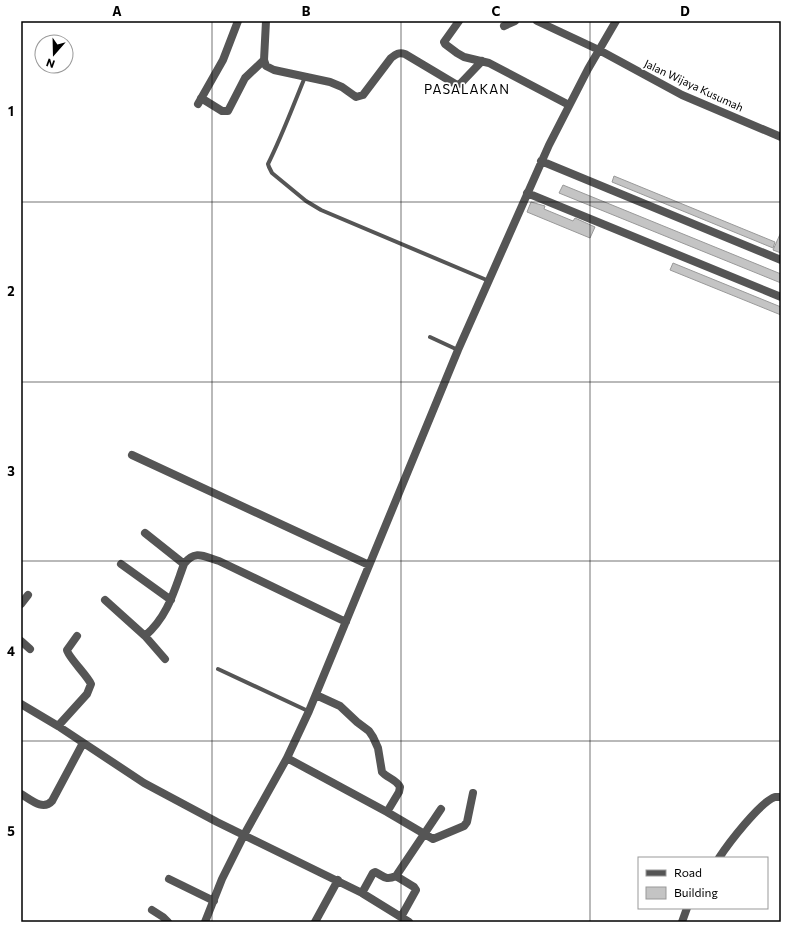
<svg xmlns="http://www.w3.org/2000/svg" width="802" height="943" font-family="Commissioner,sans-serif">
<rect width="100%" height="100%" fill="#fff"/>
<path fill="#c4c4c4" stroke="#999" d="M614,176L775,242L773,248L612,182Z
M563,185L781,274V283L559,193Z
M531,202L545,206L544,209L573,221L575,218L595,227L590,238L527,212Z
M781,232V253L773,250Z
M673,263L781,307V315L670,270Z"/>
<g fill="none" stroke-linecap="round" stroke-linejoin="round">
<path stroke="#555" stroke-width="4" d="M305,77C293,106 282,136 268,164L269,167L272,173L306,201L321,210L489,281
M430,337L458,350
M218,669L308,711"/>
<path stroke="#555" stroke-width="8" d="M266,21L264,60L266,66L274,70L330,82L342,87L356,97L363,95L391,58C396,54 399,52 405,54L457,85L461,83L482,61
M459,21L444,42L445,44L457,53L464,57L489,63L569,105
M537,21L599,50L682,95L781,137
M504,26L515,21
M201,98L222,111H228L245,78L264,60
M198,104L223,60L238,21
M541,161L781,260
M527,193L781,297
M132,455L369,565
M145,533L184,564
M121,564L171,600
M105,600L145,636C168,616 174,591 184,564C195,549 205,557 219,561L346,622
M21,604L28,595
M145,636L165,659
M21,641L30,649
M316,695L340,706L357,722L369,731L373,737L378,748L382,772C387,778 396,779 400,787L399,792L387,812
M21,704L58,726L144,783L217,822L362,893L409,922
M58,726L87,694L91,684C87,675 68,657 67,650L77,636
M287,758L387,812L433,839L464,826L467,822L473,793
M21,794C31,800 43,811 52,801L83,743
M719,858C728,844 760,802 775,797C777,797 779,797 781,797
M396,876L414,887L416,890L401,917
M169,879L214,901
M362,893L373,873L375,872C384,876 385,881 396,876L441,809
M152,910L163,917L168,922
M205,922L222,879L244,835L287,758L309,711L458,350L549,145L588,69L616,21
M315,922L338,880
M682,922L687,908"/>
</g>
<path fill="none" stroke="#000" stroke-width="1" stroke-opacity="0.55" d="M212,21V922M401,21V922M590,21V922M21,202H781M21,382H781M21,561H781M21,741H781"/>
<g text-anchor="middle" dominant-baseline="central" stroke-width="3.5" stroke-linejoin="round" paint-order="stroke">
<g font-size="11" fill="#000" stroke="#fff">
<text transform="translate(694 85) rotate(25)">Jalan Wijaya Kusumah</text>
</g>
<g font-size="13" letter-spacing="1" fill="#000" stroke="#fff">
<text x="467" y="89">PASALAKAN</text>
</g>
</g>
<rect width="802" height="943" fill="none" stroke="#ffffff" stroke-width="44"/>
<rect x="638" y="857" width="130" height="52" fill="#ffffff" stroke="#999999"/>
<rect x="646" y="870" width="20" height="6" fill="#555555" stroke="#999999"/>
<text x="674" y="877" font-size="12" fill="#000000">Road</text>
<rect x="646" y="887" width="20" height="12" fill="#c4c4c4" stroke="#999999"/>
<text x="674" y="897" font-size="12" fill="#000000">Building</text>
<g transform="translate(54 54) rotate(200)"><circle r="19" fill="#ffffff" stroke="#999999"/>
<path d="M0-3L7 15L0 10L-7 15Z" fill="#000000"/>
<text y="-6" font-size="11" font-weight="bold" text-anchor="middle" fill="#000000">N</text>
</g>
<rect x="22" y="22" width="758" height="899" fill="none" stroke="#000" stroke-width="1.5"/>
<g font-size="13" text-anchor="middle" font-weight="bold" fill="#000">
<text x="117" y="16">A</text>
<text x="306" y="16">B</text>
<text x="496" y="16">C</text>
<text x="685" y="16">D</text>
<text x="11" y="116">1</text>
<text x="11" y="296">2</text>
<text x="11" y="476">3</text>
<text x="11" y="656">4</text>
<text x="11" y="836">5</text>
</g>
</svg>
